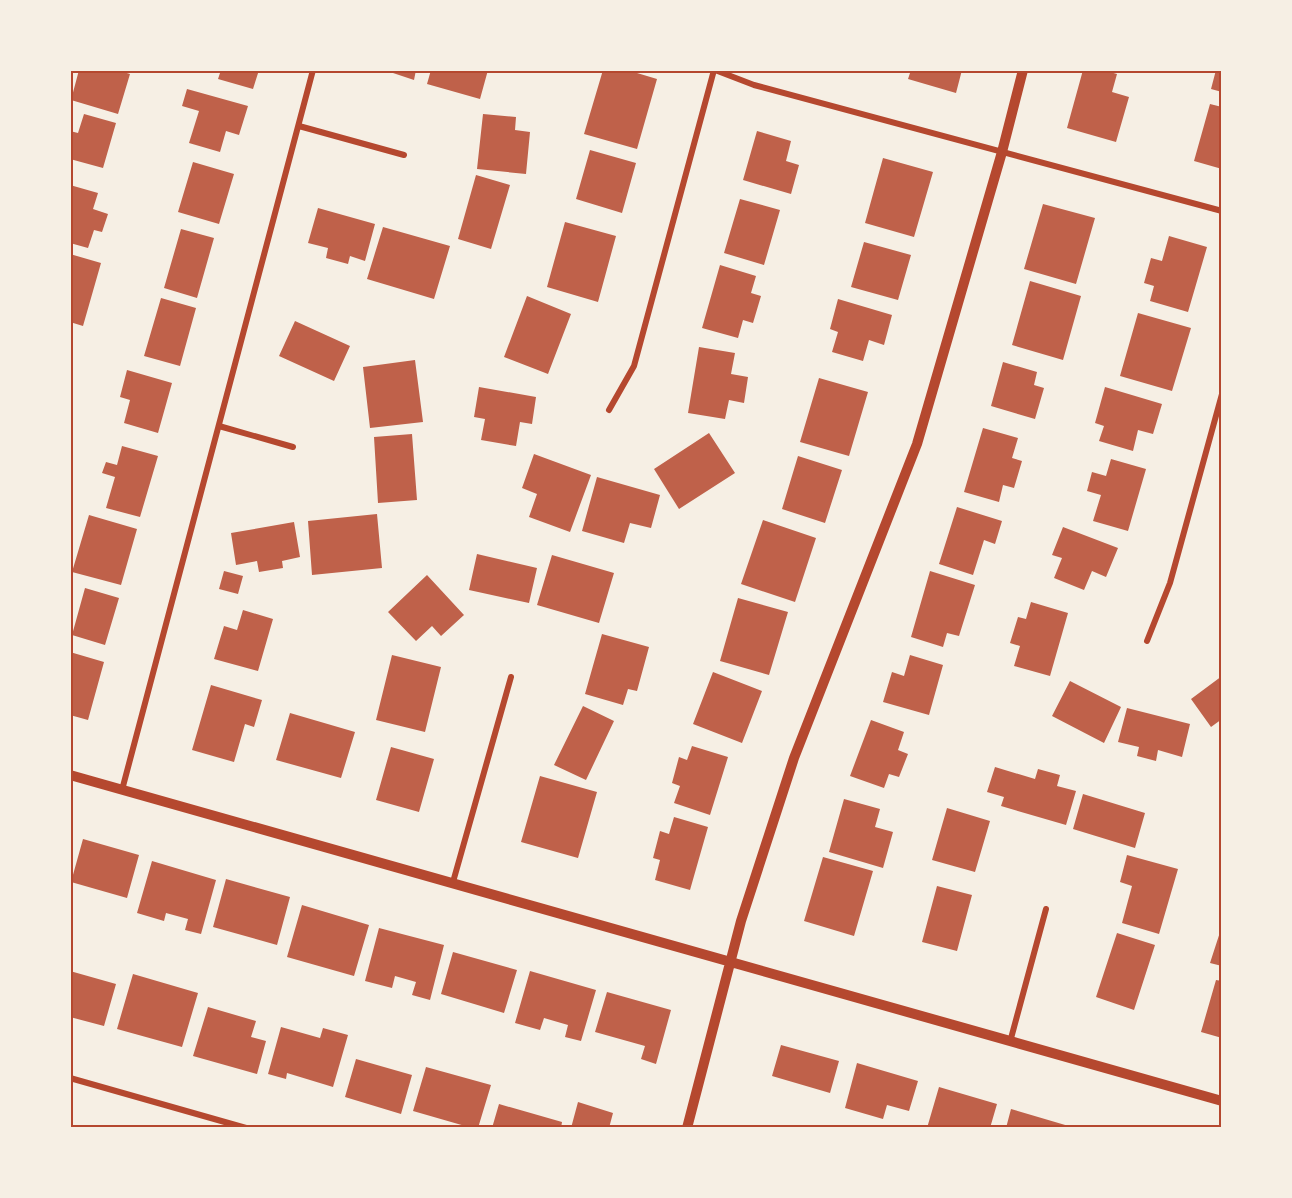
<svg xmlns="http://www.w3.org/2000/svg" width="1292" height="1198" font-family="Figtree,sans-serif">
<rect width="100%" height="100%" fill="#f6efe4"/>
<path fill="#bf614a" d="M79,70H117L130,74L118,114L71,100Z
M221,70H259L253,89L218,79Z
M384,70H416L414,80Z
M431,70H488L480,99L427,84Z
M603,70H627L657,79L637,149L584,134Z
M911,70H962L956,93L908,79Z
M1083,70H1103L1117,74L1112,92L1129,97L1116,142L1067,128Z
M1216,70H1222V92L1211,89Z
M187,89L248,106L239,135L226,131L220,152L189,143L199,111L182,106Z
M1210,104L1222,107V169L1194,161Z
M84,114L116,123L103,168L70,159V131L78,133Z
M483,114L516,117L515,130L530,132L526,174L477,169Z
M757,131L791,141L786,161L799,165L791,194L743,180Z
M590,150L636,163L622,213L576,199Z
M883,158L933,172L914,237L865,223Z
M193,162L234,174L219,224L178,212Z
M476,175L510,185L491,249L458,239Z
M70,185L98,193L93,209L108,214L102,232L94,230L88,248L70,243Z
M740,199L780,210L764,265L724,253Z
M1043,204L1095,218L1076,284L1024,269Z
M318,208L375,224L365,261L350,256L348,264L326,258L328,248L308,243Z
M565,222L616,236L598,302L547,287Z
M383,227L450,246L434,299L367,279Z
M181,229L214,238L197,298L164,288Z
M1169,236L1207,247L1188,312L1150,301L1154,286L1144,283L1151,258L1162,261Z
M864,242L911,255L898,300L851,287Z
M70,254L101,263L83,326L70,322Z
M720,265L756,276L751,293L761,296L753,323L743,320L738,338L702,328Z
M1030,281L1081,296L1063,360L1012,345Z
M527,296L571,314L548,374L504,357Z
M161,298L196,308L180,366L144,356Z
M838,299L892,315L884,345L869,340L863,361L832,352L838,332L830,329Z
M1138,313L1191,328L1172,391L1120,376Z
M295,321L350,346L334,381L279,356Z
M699,347L735,353L731,374L748,377L744,403L729,400L725,419L688,413Z
M415,360L423,422L370,428L363,367Z
M1003,362L1037,372L1034,385L1044,388L1035,419L991,406Z
M127,370L172,383L158,433L124,423L130,400L120,397Z
M819,378L868,392L849,456L800,442Z
M479,387L536,397L532,424L520,422L516,446L481,440L485,419L474,417Z
M1105,387L1162,404L1153,434L1138,430L1133,451L1099,441L1104,426L1095,423Z
M983,428L1018,438L1012,458L1022,461L1014,488L1003,485L999,502L964,492Z
M709,433L735,473L679,509L654,469Z
M412,434L417,500L378,503L374,437Z
M122,446L158,456L140,517L106,508L115,477L102,473L106,462L117,465Z
M534,454L591,475L570,532L529,517L537,494L522,488Z
M798,456L842,470L825,523L782,509Z
M1111,459L1146,469L1128,531L1093,521L1101,495L1087,491L1092,472L1106,476Z
M597,477L660,495L651,528L630,523L624,543L582,531Z
M957,507L1002,521L995,544L984,540L973,575L939,564Z
M377,514L382,568L312,575L308,521Z
M89,515L137,529L121,585L72,572Z
M763,520L816,538L795,602L741,584Z
M294,522L300,557L282,561L283,568L259,572L257,561L236,565L231,533Z
M1063,527L1118,548L1106,577L1092,571L1084,590L1054,578L1062,558L1052,555Z
M477,554L537,568L529,603L469,590Z
M552,555L614,573L599,623L537,605Z
M224,571L243,576L238,594L219,589Z
M930,571L975,585L959,636L947,633L943,647L911,637Z
M427,575L464,615L441,636L432,626L416,641L388,612Z
M85,588L119,598L105,645L72,635Z
M738,598L788,612L769,675L720,661Z
M1031,602L1068,613L1050,676L1014,666L1020,646L1010,643L1018,617L1026,619Z
M243,610L273,619L258,671L214,659L224,626L237,630Z
M602,634L649,647L637,691L628,689L623,705L585,694Z
M70,652L104,662L88,720L70,715Z
M392,655L441,667L425,732L376,720Z
M910,655L943,665L929,715L883,702L892,672L904,676Z
M713,672L762,691L742,743L693,724Z
M1222,676V719L1211,727L1191,699Z
M1070,681L1121,707L1104,743L1052,716Z
M211,685L262,700L254,727L245,724L234,762L192,750Z
M583,706L614,721L586,780L554,765Z
M1127,708L1190,724L1182,757L1158,750L1156,761L1137,756L1139,747L1118,742Z
M290,713L355,732L341,778L276,760Z
M871,720L904,732L898,750L908,754L899,777L889,774L884,788L850,776Z
M692,746L728,757L710,815L674,803L680,786L672,783L679,757L687,760Z
M391,747L434,759L419,812L376,800Z
M995,767L1035,779L1038,769L1060,775L1057,786L1076,791L1066,825L1001,806L1004,797L987,792Z
M540,776L597,792L578,858L521,842Z
M1083,794L1145,813L1135,848L1073,829Z
M844,799L880,809L875,827L893,832L883,868L829,852Z
M947,808L990,821L975,872L932,860Z
M674,817L708,827L690,890L655,880L660,860L653,858L660,831L669,834Z
M83,839L139,855L127,898L71,882Z
M1127,855L1178,869L1159,934L1122,923L1132,886L1120,882Z
M823,857L873,871L854,936L804,921Z
M152,861L216,880L201,934L185,930L188,919L166,913L164,921L137,913Z
M226,879L290,897L277,945L213,927Z
M937,886L972,895L957,951L922,942Z
M302,905L369,925L354,976L287,957Z
M1222,926V966L1210,963Z
M379,928L444,945L430,1000L412,995L416,982L395,976L392,988L365,981Z
M1117,933L1155,945L1134,1010L1096,997Z
M453,952L517,970L504,1013L441,994Z
M70,971L116,984L104,1026L70,1017Z
M530,971L596,990L581,1041L565,1037L568,1025L544,1018L540,1030L515,1023Z
M133,974L198,993L182,1047L117,1029Z
M1216,980L1222,981V1038L1201,1032Z
M607,992L671,1010L656,1064L641,1059L645,1046L595,1032Z
M208,1007L256,1021L251,1037L266,1041L257,1074L193,1056Z
M281,1027L320,1038L323,1028L348,1035L333,1087L287,1073L286,1079L268,1074Z
M781,1045L839,1061L830,1093L772,1076Z
M356,1059L412,1075L401,1114L345,1097Z
M857,1063L918,1081L909,1111L887,1105L883,1119L845,1108Z
M426,1067L491,1085L478,1128H472L413,1111Z
M939,1087L997,1104L990,1128H927Z
M578,1102L613,1113L609,1128H571Z
M499,1104L562,1122L561,1128H492Z
M1011,1109L1072,1127V1128H1006Z"/>
<g fill="none" stroke-linecap="round" stroke-linejoin="round">
<path stroke="#b5482f" stroke-width="6" d="M715,70L754,85L1222,211
M299,126L404,155
M609,410L634,366L714,70
M219,426L293,447
M1147,641L1170,583L1222,394
M122,790L313,70
M453,882L511,677
M1010,1042L1046,909
M70,1078L246,1128"/>
<path stroke="#b5482f" stroke-width="10" d="M70,775L1222,1101
M687,1128L741,921L794,758L917,444L1002,152L1023,70"/>
</g>
<rect width="1292" height="1198" fill="none" stroke="#f6efe4" stroke-width="144"/>
<rect x="72" y="72" width="1148" height="1054" fill="none" stroke="#b5482f" stroke-width="2"/>
</svg>
